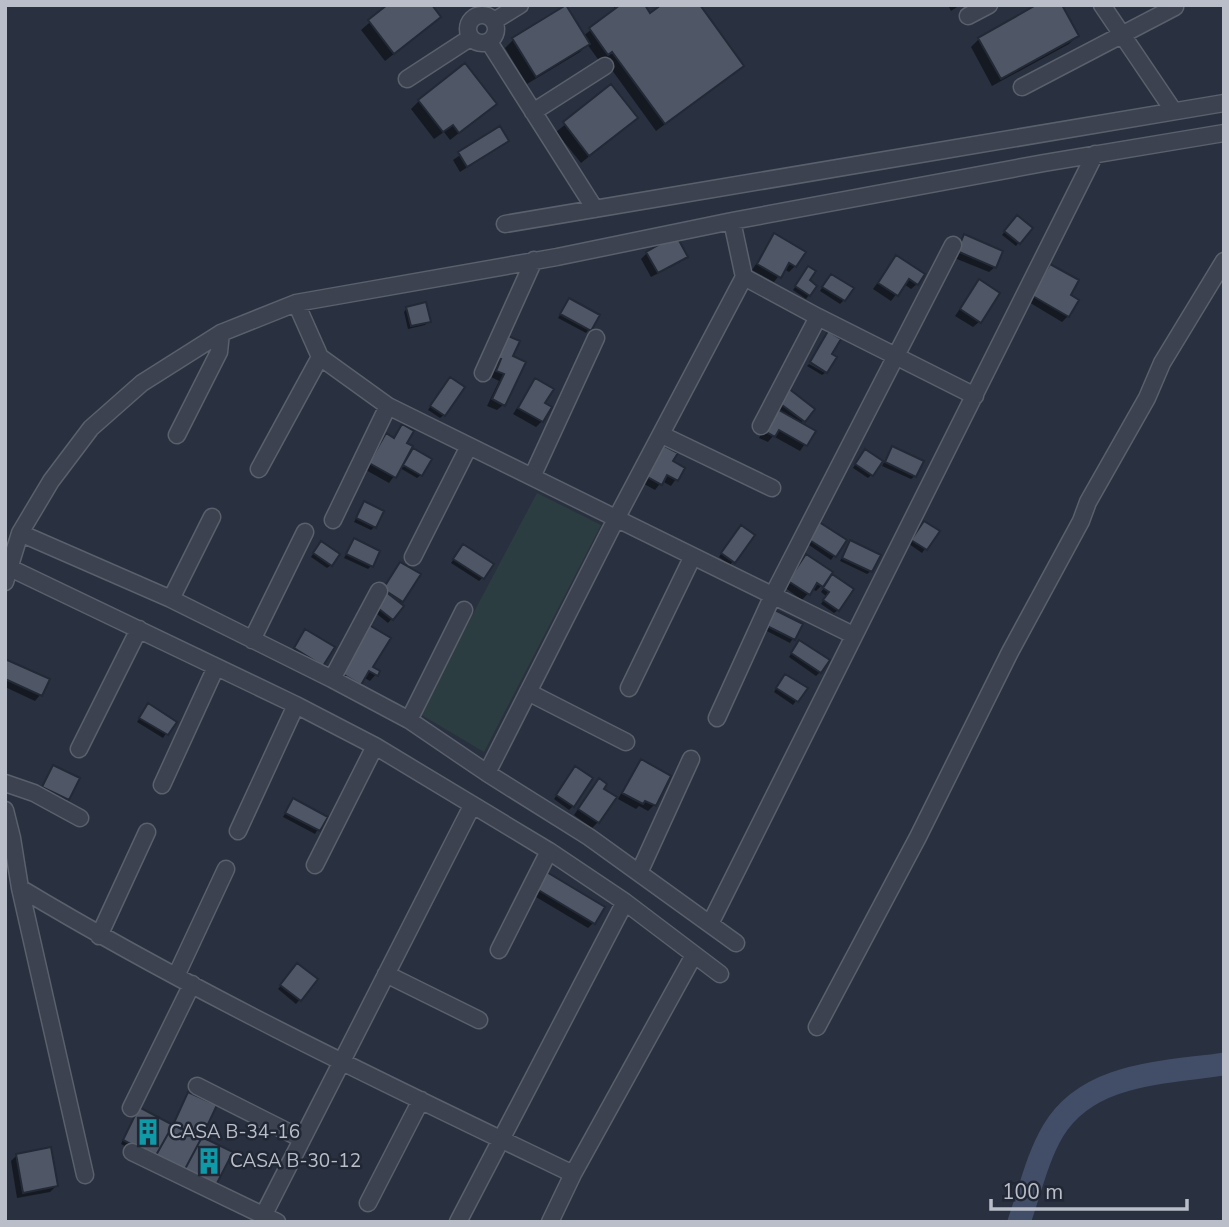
<svg xmlns="http://www.w3.org/2000/svg" width="1229" height="1227" font-family="'Nunito Sans',sans-serif">
<rect width="100%" height="100%" fill="#29303f"/>
<path fill="#2c3d41" d="M537,493L601,525L484,752L420,714Z"/>
<path fill="#0007" d="M390,5L430,25L385,61L361,30Z
M613,5H642L650,16L742,66L656,131L604,59L600,62L587,44L580,52L527,84L505,48L513,40L565,7L583,36L616,11Z
M948,5H960L951,11Z
M1077,36L1069,44L992,86L971,47L979,39Z
M611,87L627,126L581,163L556,132Z
M419,101L486,112L450,140L444,132L434,139L411,109Z
M500,128L507,141L460,172L453,160Z
M1013,221L1019,242L1016,246L1002,235Z
M775,236L795,266L789,272L784,269L774,282L752,270Z
M964,236L995,267L989,272L952,257L959,242Z
M647,253L686,256L680,262L651,277L641,259Z
M896,257L917,284L911,289L904,284L891,301L873,289Z
M1051,266L1068,295V316L1062,322L1027,301Z
M805,272L809,295L806,299L793,290Z
M827,280L844,300L840,304L820,291Z
M979,281V322L973,327L955,316Z
M569,300L589,329L586,333L558,318Z
M407,308L429,321L425,325L408,329L404,312Z
M502,344L511,357L503,405L497,410L487,406L499,381L491,377L497,366L493,364Z
M809,364L825,373L822,375L807,366Z
M535,380L543,404L542,421L536,427L513,414Z
M446,383L444,415L440,418L428,410Z
M785,394L812,409L800,424L813,432L800,451L773,436L768,442L759,438L771,417L779,409L776,406Z
M402,426L407,457L414,450L421,475L417,478L400,468L389,483L364,469L380,441L386,435L393,439Z
M892,448L915,476L911,479L882,466Z
M862,454L872,474L868,478L853,468Z
M671,462L683,469L671,486L662,481L655,490L639,481Z
M364,504L374,527L371,530L354,522Z
M921,526L937,531L922,553L909,544Z
M816,528L845,540L831,560L806,543Z
M737,530L733,561L730,565L719,557Z
M354,540L371,566L368,569L344,558Z
M850,542L871,571L867,574L840,561Z
M318,546L331,565L327,568L311,557Z
M460,550L482,578L479,581L451,563Z
M806,556L823,584L816,591L812,589L802,600L784,587Z
M401,564L402,601L399,604L402,607L388,623L372,610L379,595Z
M828,582L838,610L834,613L821,604L826,596L821,592Z
M774,611L801,625L790,643L763,629Z
M364,633L371,668L378,672L370,681L363,677L354,689L336,679Z
M302,635L332,648L318,668L292,652Z
M796,646L820,672L816,676L789,657Z
M5,661L40,695L35,701L5,687Z
M782,679L805,688L793,705L774,692Z
M145,709L174,722L163,738L137,722Z
M641,761L669,776L654,805L648,811L639,806L636,809L618,799L636,767Z
M54,767L67,799L64,803L40,791Z
M572,772L573,806L569,810L554,799Z
M593,787L598,822L592,828L574,815Z
M293,801L325,818L315,834L283,817Z
M540,879L594,922L588,928L531,894Z
M294,969L316,980L296,1004L278,989Z
M188,1094L200,1138L210,1190L121,1144L136,1113L172,1126Z
M17,1155L56,1186L50,1192L17,1198L11,1161Z"/>
<g fill="none" stroke-linecap="round" stroke-linejoin="round">
<path stroke="#424e68" stroke-width="23" d="M1019,1222C1030,1191 1037,1158 1053,1131C1088,1072 1165,1073 1224,1064"/>
</g>
<path fill="#4f5767" stroke="#232936" stroke-width="2" d="M387,5H432L441,17L394,54L368,20Z
M566,5L590,44L536,77L512,38Z
M620,5H645L650,13L661,5H700L744,66L665,124L612,52L608,55L589,28Z
M1036,5H1062L1079,36L1001,79L978,38Z
M465,63L497,104L459,133L453,125L443,132L418,100Z
M611,84L638,118L589,156L563,122Z
M500,126L509,141L467,167L458,152Z
M1017,215L1033,228L1020,244L1004,231Z
M774,233L806,252L796,267L789,263L781,278L757,264Z
M964,234L1003,251L996,268L957,251Z
M676,235L688,257L658,273L646,252Z
M896,255L925,274L918,285L909,279L898,296L878,283Z
M1050,264L1079,280L1071,295L1079,300L1069,317L1031,295Z
M808,266L816,271L810,280L817,286L810,296L795,286Z
M831,274L854,288L845,301L822,287Z
M979,279L1000,293L981,323L960,309Z
M569,298L600,315L591,331L560,314Z
M426,302L431,322L411,326L406,307Z
M828,331L841,339L832,354L837,357L827,373L810,362Z
M508,336L520,341L513,356L526,362L505,406L492,399L504,374L496,371L501,359L497,358Z
M450,377L465,387L445,416L430,406Z
M535,378L554,389L545,403L552,407L543,422L518,408Z
M788,388L815,409L805,422L778,402Z
M777,409L816,431L807,446L779,430L775,437L764,431Z
M402,424L414,431L407,443L413,446L396,478L369,463L386,433L394,438Z
M661,444L678,453L673,461L685,468L678,481L667,475L662,485L644,475Z
M892,446L924,461L916,477L885,462Z
M413,448L432,459L422,476L403,465Z
M865,449L883,461L873,476L855,464Z
M364,501L384,511L376,528L356,518Z
M924,521L940,531L927,550L911,540Z
M819,522L847,540L836,557L808,539Z
M741,525L755,535L735,563L721,553Z
M354,538L380,551L373,567L346,554Z
M850,540L881,555L872,572L842,558Z
M321,541L340,554L332,566L313,553Z
M463,544L494,564L484,579L453,559Z
M806,554L833,572L823,587L817,583L810,595L788,581Z
M400,562L421,574L403,602L383,589Z
M832,574L854,589L839,611L823,600L829,592L823,588Z
M385,591L404,606L393,620L374,605Z
M773,609L803,624L795,640L765,625Z
M369,625L391,638L373,667L380,671L378,676L369,671L361,685L341,673Z
M305,629L335,647L323,666L294,648Z
M799,640L830,660L821,673L791,653Z
M5,659L50,679L42,696L5,679Z
M785,674L808,688L798,702L776,688Z
M148,703L177,722L168,735L139,718Z
M641,759L671,776L656,806L645,801L643,804L622,793Z
M53,765L80,778L69,800L42,787Z
M575,766L593,778L574,807L556,795Z
M599,778L607,784L604,789L617,797L599,823L578,809Z
M293,798L328,817L320,831L285,813Z
M545,871L605,907L595,924L535,888Z
M297,963L318,979L301,1001L280,985Z
M188,1092L217,1105L202,1137L173,1125Z
M139,1107L173,1125L155,1157L123,1140Z
M173,1125L202,1137L184,1171L155,1157Z
M202,1137L233,1152L215,1187L184,1171Z
M51,1147L58,1186L23,1193L16,1154Z"/>
<g fill="none" stroke-linecap="round" stroke-linejoin="round">
<defs>
<path id="minor" d="M1102,5L1173,110
M468 29a14 14 0 1 1 28 0a14 14 0 1 1-28 0Z
M968,16L989,5
M494,21L520,5
M489,42L595,209
M407,79L470,38
M1022,87L1175,7
M533,112L605,66
M505,224L1224,103
M744,277L818,317L975,396
M296,303L320,357L388,406L853,635
M483,373L534,260
M761,426L818,317
M177,435L219,352L221,333
M662,435L772,488
M259,469L320,357
M532,477L596,338
M333,520L388,406
M20,533L171,599L332,679L409,720L487,773L589,837L736,943
M413,557L469,446
M5,571L8,567L296,705L375,746L549,851L625,902L720,974
M5,582L20,533L51,481L91,428L142,383L221,333L296,303L557,257L732,221L1044,163L1224,133
M171,599L212,517
M252,640L305,532
M332,679L379,591
M629,688L692,558
M528,692L626,742
M717,718L773,595L953,245
M409,720L464,610
M79,749L139,629
M487,773L616,519L744,277L732,221
M5,783L34,793L80,818
M162,785L216,667
M5,810L12,838L20,888L85,1175
M238,831L296,705
M315,865L375,746
M639,873L691,759
M20,888C198,995 386,1084 573,1174
M710,924L1095,154
M99,936L147,832
M499,950L549,851
M386,974L479,1020
M176,976L226,869
M817,1027L918,837L1010,652L1081,521L1088,502L1147,398L1162,363L1224,261
M197,1086L302,1139
M131,1108L192,984
M132,1152L277,1222
M368,1203L421,1100
M260,1222L472,806
M458,1222L625,902
M550,1222L573,1174L694,955"/>
</defs>
<use href="#minor" stroke="#5a606c" stroke-width="19"/>
<use href="#minor" stroke="#3c424f" stroke-width="16"/>
</g>
<defs>
<symbol id="building-bare" viewBox="-9 -9 18 18"><path d="M-4-6H4V6H1V3H-1V6H-4ZM-2.5-4.3h1.7v1.8h-1.7ZM.8-4.3h1.7v1.8H.8ZM-2.5-1h1.7V.8h-1.7ZM.8-1h1.7V.8H.8Z" fill="#0f9aa8" stroke="#212734" stroke-width="2.5" paint-order="stroke"/></symbol>
</defs>
<g fill-rule="evenodd">
<use href="#building-bare" x="129" y="1113" width="38" height="38"/>
<use href="#building-bare" x="190" y="1142" width="38" height="38"/>
</g>
<g text-anchor="middle" dominant-baseline="central" stroke-width="5" stroke-linejoin="round" paint-order="stroke">
<g font-size="19" fill="#b9bec9" stroke="#212734" text-anchor="start">
<text x="169" y="1132">CASA B-34-16</text>
<text x="230" y="1161">CASA B-30-12</text>
</g>
</g>
<rect width="1229" height="1227" fill="none" stroke="#b9bec9" stroke-width="14"/>
<path d="M991 1199v10h196v-10" fill="none" stroke="#b9bec9" stroke-width="3.5"/>
<text x="1002" y="1199" font-size="21" fill="#b9bec9" stroke="#212734" stroke-width="5" paint-order="stroke">100 m</text>
</svg>
